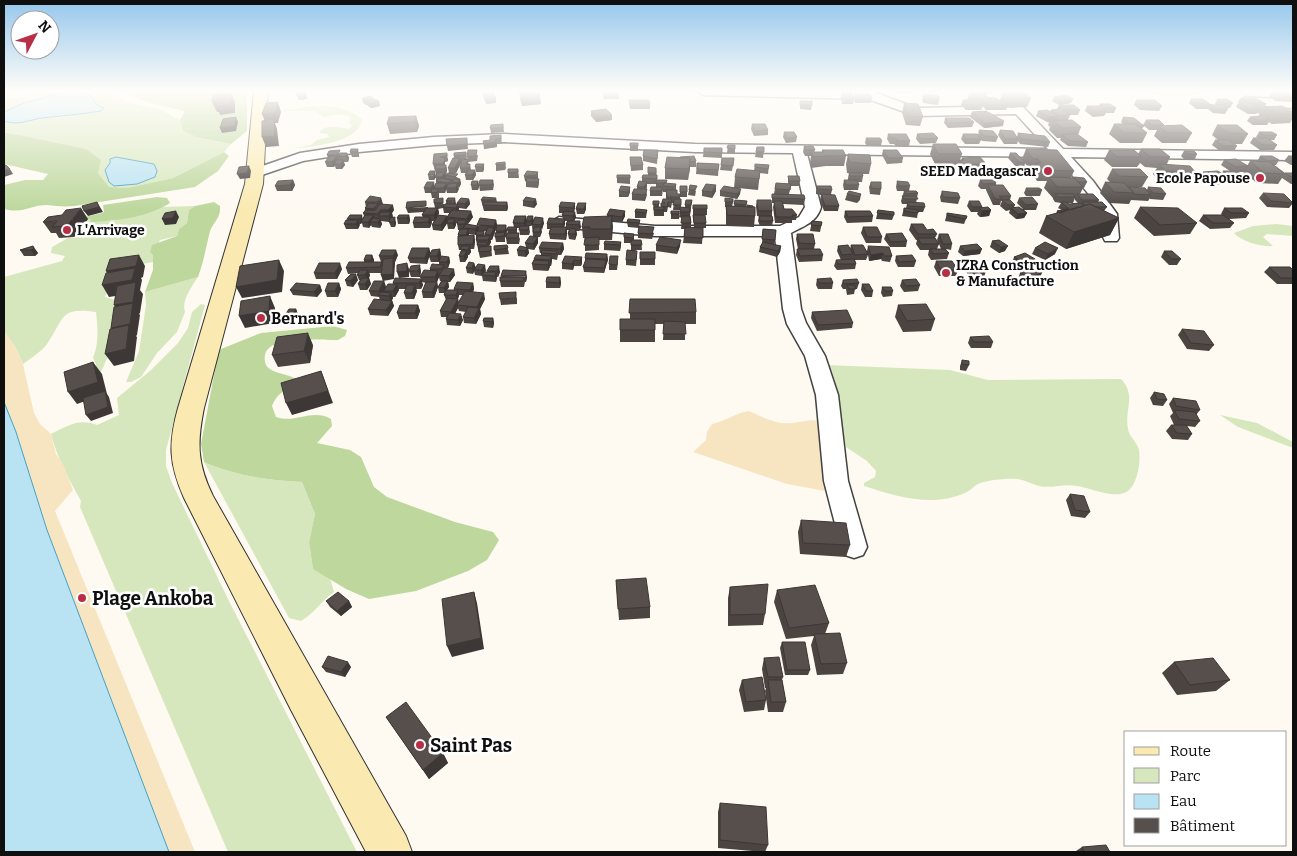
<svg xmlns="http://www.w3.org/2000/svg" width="1297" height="856" font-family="Bitter,serif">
<rect width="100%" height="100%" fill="#fefaf2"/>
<path fill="#d7e7bd" d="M47,91L105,92L131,103L162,110L180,120L183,131L196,137L231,144L224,152L173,178L127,188L109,187L98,173L59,143L34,140L4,131V121C18,126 28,120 42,118C51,117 60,118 69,116C77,114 84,111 92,112L96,104L91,96L53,95L4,112V100Z
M1126,91H1229L1175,97Z
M311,106C327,106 350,106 362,120C359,143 309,147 291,149L311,145L317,140L329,137L328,134L319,133C326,123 338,128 349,129L352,126L349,122L351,118C342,112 333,115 324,117L313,111H280Z
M195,206L189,210L187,223L179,229L177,236L160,240L153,255L154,262L121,267L117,270L105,297L115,300L118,305L110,352L101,372L95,373L96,364L93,358C99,342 98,329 96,312C59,307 65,318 47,344C41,352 31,358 23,364L16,348L4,331V277L62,261L65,256L51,253L52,247L68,238H75L88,219L113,221L163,207Z
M1276,224L1293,226V236L1267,234L1263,237L1273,246C1262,247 1242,242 1234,233L1253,226Z
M198,277C192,286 181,301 185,312L177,332L157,353L141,377L131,382H126L139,351L146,305L145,292Z
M201,304L205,305L166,450V466L172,483L230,603L357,852H228L80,507L81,501C69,479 57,458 51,434C67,426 79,418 97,425L119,415L117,398L150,371L178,343L188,328L192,312Z
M827,365L950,370L988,380L1121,379C1137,396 1124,409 1128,429C1129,436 1134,439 1137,445C1143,455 1138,484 1128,491C1115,500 1091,488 1077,486C1065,483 1051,489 1039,486C1032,484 1025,480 1017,479C1007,478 985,480 976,485C973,487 971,490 967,492C934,508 898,497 864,486V483L875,477L876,471L867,461L846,447Z
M1220,415L1257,423L1293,442V448L1238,427Z
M204,462C235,476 268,480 302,482L315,514L309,542L313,569L330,578L334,592C321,601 315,613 301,621L289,618Z"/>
<path fill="#bdd79d" d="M119,91H247V131L231,144L196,137L183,131L180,120L185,111L150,103Z
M4,132L86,149L101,160L98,173L109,187L127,188L173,178L224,152L229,156L218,171L195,187L74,206C64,207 56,206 47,205C30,205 24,214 4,209V185L25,180H43L48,174L4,164Z
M157,197L167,198L170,203C148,217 117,221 91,222L90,219L72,220L102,213L104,212L103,205Z
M214,202L220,206C221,218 214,221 210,231C206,247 204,261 198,277L145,292L153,270V255L150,252L152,245L177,236L179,229L187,223L189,210L195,206Z
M333,326L347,330L345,336L338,340C322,340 268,335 265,355C264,360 265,366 270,369C277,374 288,374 296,379C290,391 279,389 272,406L276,417C295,424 312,408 331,419L332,426L317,443L350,450L361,457L374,487L387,497L455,522L493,532L499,540L487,560L468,571L416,591L369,599L346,589L313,569L309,542L315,514L302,482C268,480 235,476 204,462L201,444L218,354L221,349L261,333Z"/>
<path fill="#f7e5c1" d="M4,331L16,348L23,364L34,413L40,424L51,434L56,454L64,466L73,490L55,511L195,852H169L47,530L16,432L4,402Z
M749,411C762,417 778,425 792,423C803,422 809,419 820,421L830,492L787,484L693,452L706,440L707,432L712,424C726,421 735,413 749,411Z"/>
<path fill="#b9e3f3" stroke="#44a0c6" d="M64,92H79L91,96L96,104L104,108L101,111C82,114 62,116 42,118C28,120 19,126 4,121V112L24,103Z
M116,157L154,164L157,171L155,177L137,184L114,186L109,182L105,170L110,163V159Z
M4,402L16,432L47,530L169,852H4Z"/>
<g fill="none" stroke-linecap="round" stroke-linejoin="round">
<defs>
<path id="minor" d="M697,91H877L876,93L917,108L1019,106L1023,107L1063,149L1293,152V160L1071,157L1093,181L1117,214L1119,238L1117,241H1105C1100,234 1104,224 1101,215C1097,199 1067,170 1055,157L807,154L821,207C817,222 804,226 791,233L801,309L806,323L825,356L838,395L848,481L867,547L863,555L854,558L845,555L841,547L824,481L816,395L805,356L787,324L783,309L775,236H655L559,227L551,222L559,217L655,226H780L799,217L805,207L793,153L695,152L504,142L434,145L359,152L303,161L256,177L249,173L251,170L300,153L359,144L434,137L504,134L695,144L1048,149L1016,114L916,116L868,99L703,95Z
M1246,97L1293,100V108L1242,104L1240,101Z"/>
<path id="secondary" d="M254,91H268L263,184L204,408C197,443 197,463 213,496L406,836L412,852H366L291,710L184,498C169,464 168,444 178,408L245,184Z"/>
</defs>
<use href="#minor" stroke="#424242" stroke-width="3"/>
<use href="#secondary" stroke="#313131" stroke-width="2"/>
<use href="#minor" fill="#fff" fill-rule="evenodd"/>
<use href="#secondary" fill="#faeab1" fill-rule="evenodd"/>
</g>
<path fill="#4b4441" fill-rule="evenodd" d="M519,91L541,104L522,106L520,99Z
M602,91H619V99H604Z
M895,91H912L911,93H896Z
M980,91H992V93L985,94L989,98L1000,100L1003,91L1031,98L1027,107L1009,108L1008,107L1006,110H986L983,106L981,110H966L961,105L963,100H969L967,99L969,94L983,93L980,92Z
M842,92L854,99L853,104H842L841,97Z
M1272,92L1293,96V98L1291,102L1275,101L1269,96Z
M855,94L872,98L871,103H855L854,98Z
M924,94L939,100L938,105L923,103L922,99Z
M1054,97L1071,103L1059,105L1052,101Z
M362,98H373V100L379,101L380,106L371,108L368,106L367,105H366L363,103Z
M1241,98L1266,104L1265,106L1293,112V118L1290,123L1272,124L1269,122L1267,125H1253L1247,121L1250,117L1258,116L1260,114L1257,113L1256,114H1248L1236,107Z
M1191,99L1210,104L1216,105L1215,104L1217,99L1233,103L1230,108H1227L1228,109L1225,114L1213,113L1208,109H1196L1189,103Z
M629,100L650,104V109H630Z
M1136,100L1162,106L1159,111L1140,110L1134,105Z
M800,101L812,105L811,110L800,109Z
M904,103L923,117L920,126L906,125L902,113Z
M1100,104L1116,108L1114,113H1106L1104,116L1093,117L1085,111L1087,106H1099Z
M1059,105L1080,110L1078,115H1070L1068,120L1081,127L1078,135L1088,142L1086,147L1068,146L1060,140L1061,138H1057L1049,130L1050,127L1048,125L1049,122H1047L1036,116L1038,111H1050L1051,110L1057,109Z
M591,111L612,115V120L596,122L591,116Z
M972,112L1003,126L984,128L970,117Z
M416,116L419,126L417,132L390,134L387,124Z
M1123,117L1144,126L1142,129L1147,133L1142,143H1120L1109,134L1114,124H1123L1121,122Z
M945,118L974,122L972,127L948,128L944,123Z
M1146,120L1164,125V126L1192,133L1186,143H1162L1154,136L1157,130H1149L1143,125Z
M503,124L504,132L491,133L490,128Z
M752,124L768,130V135L754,136L751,129Z
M1217,125L1248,134L1242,144H1234L1237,146L1234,151H1220L1212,145L1215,140H1218L1212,135Z
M979,130L998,137L996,142L982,141L981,140L979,144H965L961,139L963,134L978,135Z
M1000,130L1017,137L1018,133L1050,142L1048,147L1020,144L1018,141L1017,144H1004L998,135Z
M784,132L797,137L796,142L786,143L783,137Z
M1259,132L1277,135L1274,140H1270L1277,145L1274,150H1260L1250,143L1253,138H1258L1256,137Z
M888,134L910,141L909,146H896L894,144H890L887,139Z
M917,134L938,138L936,143L920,144L916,139Z
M501,135L502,144H497V147L484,149L483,141L490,140Z
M866,138L882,141L881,146H867L865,143Z
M630,143H638V151H630Z
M933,144L962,154L960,160H961L962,158L986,164L984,169L961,170L958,165L935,164L930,154Z
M728,145H735V154L727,153Z
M804,146L815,150L814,152H822V150L846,156L844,166H826L811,168L810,163L811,156H805L803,152Z
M757,147H764L763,158L755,157Z
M704,148H722V158L703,157Z
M358,149L359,154V157H352L350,152Z
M1026,149L1074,171L1071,178L1087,182L1084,188H1083L1080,194L1099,200L1098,202L1107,207L1104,211L1119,218L1110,235L1066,249L1039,233L1046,216L1056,214L1057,211L1062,210L1058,208L1061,203L1055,202L1053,199V198L1044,188L1047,181H1037L1032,173L1034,169H1029L1025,163L1024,168H1017L1008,158L1010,153L1022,159ZM1075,198V200L1078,203L1069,204L1067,203H1073Z
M1141,149L1170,157L1167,164L1196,173L1190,184L1159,181L1153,174L1157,168L1145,167L1140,163L1137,167H1112L1104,160L1109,150L1138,154Z
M658,150L657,164L643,161V156Z
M883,150L903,158L902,163L887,164L882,155Z
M1184,151L1197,154L1195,159H1184L1181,156Z
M466,152L467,159H468L467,157L478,155L477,161L468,162L469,164H470L471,170H475L476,175L473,180H466L465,175L466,173H461L460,168L462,161H461V163L456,173H450L460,179L461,184L458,188L457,193H447L446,189L445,193H439V198H432L431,193H425L424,188L435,186L436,183V177L434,180H429L428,175L436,176L437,174H436L433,164L448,158V161L445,162V165H446L447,170L446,175L449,173L448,168L454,158V153Z
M347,153L349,158L348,162H344L345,165L342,169H336L335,166L333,167H327L325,162L328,158L327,155Z
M848,154L871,164L869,174H862L863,176L862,182H858L859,185L858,190H844L843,185L844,180H848V178L849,173H847L846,164Z
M1260,156L1279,160L1276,165H1274L1285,173H1293V184H1291L1282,178L1278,184L1257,183L1243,172H1238L1246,178L1242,183H1228L1227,182L1226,184L1211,185L1200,177L1203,172L1222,173L1223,171H1230L1221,165L1224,160L1247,166L1250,161L1257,162Z
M1288,156H1293V165H1291L1284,161Z
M630,157L643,165V170L631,171Z
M667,157L696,161V167H690L688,180L665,179V168Z
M734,158L732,171L720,170L721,165Z
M505,162L506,168L505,170L496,171V165Z
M697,163L719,164L718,176L696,174Z
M484,164V169L483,172H476L475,167Z
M755,164L769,165L768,174L760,173L758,190L738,188L740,194L737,199L720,196V191L734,188L735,177L754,171Z
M648,167L656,168L657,180L667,184H676V190L677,194H680V192L687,186V197H680V199H681V207L685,208V205L692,200L690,216L691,223V228H694L693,215L706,223V228H699H703L702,244L683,243L685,229H681L682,218L679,217L680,210H673L674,203H672L671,208L668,207L667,212H664V216H654L653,201H659V207H661V203H662L663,199H666V192H663V189L662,196H650V191L656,187V184H647V187L646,189L647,195L645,201L632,200V194L637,189V187L642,181V178L648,175Z
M518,169L519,178H508V173Z
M1112,169L1148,177L1142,187H1128H1129L1147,190L1148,187L1166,194L1163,200L1150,199V198L1148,201L1131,200L1129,204L1109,203L1100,193L1105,182H1110L1107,179Z
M538,172V179H539V184L538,188L526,187V181H525Z
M617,175H630V184L617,183Z
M788,176L800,181L799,186H791L789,194L805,199L804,205L783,204L784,209L797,215L796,220H792V223H775L773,207L774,203H772V194H774L776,183L788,184Z
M293,180L295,185L292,191H277L275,186Z
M493,180L494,185L493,190L480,191L479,185Z
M980,180L996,183V185L1011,196L1010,200L1015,205L1014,207L1023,209L1017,203L1019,198L1038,204L1036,210H1024L1027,213L1024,218L1016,219L1009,213L1010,210L1006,211L1000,206L1002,201H1001L1000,205H993L986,190V189H981L978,186Z
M478,181L479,186L478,190H472L471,185Z
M897,181L910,186L909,191L918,193L916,203L925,207L923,212H918L917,218L902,216L904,208H906L907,204H902L901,201L904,191H897L896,187Z
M871,182L881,189L880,195L870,194L869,187Z
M690,185L696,191L695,196L688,195Z
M716,185V191L712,198L702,196V191Z
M817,186L832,190L831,194L839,206L838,211H824L820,200L821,195L816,194V191Z
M1026,188L1042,190L1040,196H1026L1024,193Z
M619,191L630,192L628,197H619Z
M942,191L960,198L958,204L941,202L940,197Z
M1263,193L1293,203L1289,208L1267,207L1259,198Z
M847,194H861L860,200L857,203L845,200Z
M526,197L537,204L534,208L523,206V201Z
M381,198L382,204L394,210L392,213L393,217L396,223L395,227H391L389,222L381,221L382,224L380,228L372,227L371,225L369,228L363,227L362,223L361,224H359L358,229H346L344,224L348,220L347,219H363L364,216L363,213L365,210V208L366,207L365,202Z
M448,198L456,204H457V203L469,199L470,204L466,209L459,208V210L473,217L467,225L477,226L496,220L497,225L507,230L506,237H505V242H496L495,237L497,226L492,240H490L491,242L489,246H488H491L492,256L480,258L476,240V235L469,234V236L474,235L475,241L474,249H470L471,252L469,255H468V257L465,262H460L459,256L461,252V250H459L458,245V235L460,230H458L457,223H456V225L454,229H448L447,223L442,231L433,230L432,225L434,221H431L432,222L430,228H414L413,223L423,217L422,215L424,212L408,213L406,208L428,207V208H435L434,203V199L444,204V205L446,204V201ZM443,208L444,213H450L447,217L438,215L439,213L438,209ZM479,231H486L485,234V236L484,231Z
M496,198L497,202H507L508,207L507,211H484L481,200Z
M725,198L733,202L732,207H734L735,200L747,201L746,207L755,216L754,227L726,226V207H725Z
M757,200L772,211V216L773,221L772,226H760L758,221L759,216H757L756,206Z
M969,201L982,207V208L991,210L989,216L980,217L977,214L978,212H971L967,206Z
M575,203V208L574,212L576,217L574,221L581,227L579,231H576L577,234L575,240L569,239L568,234L569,230H567V233L566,240L550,239L549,234L550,229H547V224L563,219L562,215L563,213H559V207ZM565,221H567L566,224V227H564L565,224Z
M586,203V209L584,214H577L576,209Z
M693,205L707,209V215H693Z
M1140,207L1197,223L1190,234L1154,236L1134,218Z
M1224,208L1249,213L1246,218L1229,219L1234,223L1230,228L1210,229L1199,221L1203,215H1222L1221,214Z
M647,210L646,218H635V212Z
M878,210L894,215L892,220L876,219Z
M625,211V216L622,222L612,221V240H599V250L585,251V238H583L582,227L607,216V215Z
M671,211L679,214V219H671Z
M845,211L873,216L872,222L847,223L844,217Z
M947,213L966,219L964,224L945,221Z
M409,215L410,220L409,224H398L397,218Z
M526,216V220L533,216V221L544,223L541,230L540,237H537L538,243L534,250L528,249L529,253L526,257L518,256L517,250L526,247L525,243L533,237L532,225L531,226H529L530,232L529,235H520L519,228H517V233L520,239L519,244H507L506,238L508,233L507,230L514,227L513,223Z
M88,219L74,237L59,238L56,233H51L43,222Z
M640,220L639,226L654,233L652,239L638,238V233L639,228L628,227L627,222Z
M812,221L822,222L820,232L810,231Z
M911,224L927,230L937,234L935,238L939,244L937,240L939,234L952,244L951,250L946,249L949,253L947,259L931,260L928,255L929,250H920L916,244L917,240H916L909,230ZM939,244L941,249H937Z
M863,227L882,237L881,243H866L861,233Z
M763,229L776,230L774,245L781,246L780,252L777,257L759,252L760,247L762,244Z
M634,234V240H641L642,250H635L637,256L636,266L626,265V260L631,250V243H624V237Z
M797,234L815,244L814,249L823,255L822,261L799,262L796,255L797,249H806H798L796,239Z
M886,234L907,241L906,247H890L884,239Z
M999,240L1005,251L999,253L990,247L992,241Z
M621,242V247L620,251L604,250V244Z
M563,243L564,249L561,255H558L557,260L552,259L551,266H550L548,271L533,270L532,264L534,259L541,255V253H540L539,248Z
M507,245L509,254L495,255L494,246Z
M656,245L680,246L677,254L656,251Z
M851,245L867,251L868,246L892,256L890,262L882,261L881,259L869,261L868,255L866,260H855L856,264L855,269L837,270L834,266L836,260H841L837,251L838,246L850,249Z
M33,246L38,253L35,256H24L20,250Z
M960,246L980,254L963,256L958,252Z
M429,248L430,253L440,249L441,255L440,258L449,257L450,262L448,268H445L455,275L450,282H448L449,287L447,290H454V289L473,283L474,289L473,292L485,299L480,309L481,314L476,324L464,323L463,317L466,312L459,311L458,308L455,313L463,320L460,326L447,325L446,319L447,317H441L440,311L446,300L444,295L445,293H439L438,287L434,298H423L422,292L426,283L422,282L423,285L421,289H416L417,291L414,299H406L404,293L406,289H398L399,290L395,297H393V298L392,300L394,306L388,316L370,315L368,309L380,300L379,297L371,296L369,291L384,281L386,287L393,284V283L421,279L420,277L430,270V269L439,265V262H431L429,257L427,264L410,263L408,258ZM439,277L440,281H441L438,287L437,282ZM459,295H463L459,303L458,299Z
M1035,248L1055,254L1045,260L1032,254Z
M1164,251L1181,259L1177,265H1169L1161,257Z
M640,252H655V265H640Z
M607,254L608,260L604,273L584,272L583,267L585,262V258Z
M372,255L374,260V262H381L379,256L398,255L395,262V264L383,281L381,273H369L370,275L369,278L371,284L367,290H360L358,284L360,280H359L357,275L358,273L348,274L346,268L364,262V260Z
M896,256L916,261L914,267H898L895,261Z
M582,257V263L581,266H574L573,270L562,269V263Z
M1014,257L1035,259L1033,264L1021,269L1012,263Z
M936,261L958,270L956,276H939L934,267Z
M618,262L617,270H609V264Z
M474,263L475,267L485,265V272H487L490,266L500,272L498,277H497L496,282L483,281L482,276L475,275L474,271L473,274L467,273L466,268Z
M966,263L986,271L984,277L971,278L964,269Z
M1269,267L1293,278V284H1277L1264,272Z
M342,269L337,279H316L314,273Z
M409,271H421L420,277H411Z
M1020,273L1040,277L1029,284L1018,279Z
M501,276L527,277L526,282H525L524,287H501L500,281L502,277Z
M560,277L561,283L560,288H546V282Z
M817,279L833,283L832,289H818L816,285Z
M345,280H358L353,287L347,286Z
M843,280L859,283L857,289H855L854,294L847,295L846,289H843L841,286Z
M902,280L920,285L918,291L904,292L900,286Z
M339,283L341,289L338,297H327L325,291Z
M862,284L873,291L872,297H865L861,290Z
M320,285L322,291L317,297L293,295L290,290Z
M882,287L893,291L892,296L883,297L881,293Z
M517,298V304L501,305L500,299Z
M630,299L696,312V324H685V340H663L664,324H655V342H620V330L630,319Z
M418,305L420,311L417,319H399L397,313Z
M898,305L935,319L931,331L903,332L895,317Z
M296,309L298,314L295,321H288L285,315Z
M812,312L853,323L852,328L817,331L811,318Z
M493,318L494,323L493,328L484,327L483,321Z
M1182,329L1214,345L1209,351L1187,349L1178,335Z
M970,337L993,342L991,348H971L968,343Z
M313,345L310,363L278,367L272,355Z
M962,360L969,365L966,371L960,370V366Z
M1154,392L1167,400L1163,406L1153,405L1150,398Z
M1173,398L1200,410L1196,415L1200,421L1195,427L1187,426L1192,434L1188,440L1172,439L1166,431L1171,425H1174L1170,416L1173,413L1169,404Z
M1070,494L1090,512L1085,518L1071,516L1066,500Z
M801,520L850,545L846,557L800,554L798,532Z
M616,580L650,607V618L619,620Z
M730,587L765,614L763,625L728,626V598Z
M777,590L829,623L825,634L847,663L843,674L817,675L811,645L814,636L786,639L774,602Z
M326,601H349L352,607L341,616L330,607Z
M782,642L810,670L808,675H785L780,648Z
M764,658L783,677L782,680L786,702L783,712H768L765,691L766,688H765L762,669Z
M1174,662L1230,680L1216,691L1177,695L1162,673Z
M322,667H351L345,677L326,672Z
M742,680L766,700L764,710L744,712L739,690Z
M386,717L443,753L448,763L429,779Z
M720,803L768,845L765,852L718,848V812Z
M1082,847L1110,852H1076V851Z"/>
<path fill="#3d3735" d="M306,91L307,99L299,100L297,96Z
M985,91H992V93L984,94Z
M231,93L235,102V113L220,115L219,112H217L212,102Z
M540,94L541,104L522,106L521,96Z
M373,98L374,102L379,101L380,106L371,108L370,103L366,101L367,105H366L364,100Z
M496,98V103L486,104L485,100Z
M1073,99L1071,103L1059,105L1061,100Z
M278,102L281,112L278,123H275L277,129L279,146L266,147L262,137L266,124L262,114Z
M612,115V120L596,122V117Z
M416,116L419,126L417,132L415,122Z
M1058,116L1056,121L1050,120L1049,122H1047L1049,117Z
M236,117L238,122L236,131L222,133L220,128Z
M1004,121L1003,126L984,128L985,123Z
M467,138L468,149L448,151L447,146Z
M496,142L497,147L484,149V144Z
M347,153L349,158L348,162L346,156Z
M447,153L448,161L445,162L444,169L443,164L440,157Z
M337,156L338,161L334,164L335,166L333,167L332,162Z
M460,158L461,163L456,173L455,168Z
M690,158V169L688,180Z
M343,160L345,165L342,169L341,164Z
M484,164V169L483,172L482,167Z
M446,165L447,170L446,174L445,169Z
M249,166L251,171L250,178L240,179L237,174Z
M10,169L13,174L4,177V170Z
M475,170L476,175L473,180L472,175Z
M435,171L436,177L434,180L433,175Z
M445,172L446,178L443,182L442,177Z
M538,172V177L537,180L525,181L524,176Z
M460,179L461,184L459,188L458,183Z
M293,180L295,185L292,191L290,185Z
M478,181L479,186L478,190L477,185Z
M434,182L435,187L432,193L431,188Z
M647,182V187L644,193V187Z
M446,183L447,188H446V189L445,193L444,188Z
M457,183L459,189L457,193L456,188Z
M716,185V191L712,198V192Z
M630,187V192L628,197V192Z
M741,189L740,194L737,199V194Z
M381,198L383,204L380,207L378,202Z
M455,198L456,204L454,207L453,201Z
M469,199L470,204L466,209L465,204Z
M536,199L537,204L534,208L533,202Z
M97,202L103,212L88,216L84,211Z
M507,202L508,207L507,211L506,206Z
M575,203V208L573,214V208Z
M586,203V209L584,214V209Z
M458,204L459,210L457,213L456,208Z
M393,205L394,210L392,213L393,218L390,222L389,216L390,215L388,210Z
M81,208L88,219L74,237L67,226Z
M438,208L439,213L435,221L434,215Z
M991,210L989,216L980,217L982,211Z
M176,211L179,217L176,224L165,225L162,219Z
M471,211L473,217L468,224L467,219Z
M625,211V216L622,222V217Z
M575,212L576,217L574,222L573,216Z
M1027,213L1024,218L1016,219L1018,214Z
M362,215L363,220L361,222V224L359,219Z
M374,215L375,221L370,222L371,225L369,228L368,222Z
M409,215L410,220L409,224L407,218Z
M447,216L448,222L442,231L441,225Z
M526,216L527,221L525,228L524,223Z
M533,216L534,222L531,226V221Z
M612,216L613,227L612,240L611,229Z
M395,217L396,223L395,227L394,222Z
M430,217L432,222L430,228L428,222Z
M543,218L544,223L542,230L541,225Z
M1119,218L1110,235L1066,249L1074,232Z
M380,219L382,224L380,228L378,222Z
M455,219L456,225L454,229L453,223Z
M565,219V224L563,230V224Z
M358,220L360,225L358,229L356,224Z
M496,220L497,226L492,240L491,235Z
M580,221L581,227L579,231V225Z
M506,225L507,230L506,237L505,231Z
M478,226L479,231L476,235L475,229Z
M541,227L542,232L540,237V232Z
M567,227V233L566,240L565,234Z
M468,229L469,235L467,240L466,235Z
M576,229L577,234L575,240V234Z
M474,235L475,241L474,249L473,244Z
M490,236L491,242L489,246L488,240Z
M538,237V243L534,250L533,244Z
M681,240L680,246L677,254V248Z
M563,243L564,249L561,255L560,249Z
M470,246L471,252L469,255L468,250Z
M781,246L780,252L777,257L778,251Z
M1008,246L1005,251L999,253L1001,247Z
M34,248L38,253L35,256L31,250Z
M429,248L431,254L429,256V257L427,264L425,258Z
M528,248L529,253L526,257L525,251Z
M1058,248L1055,254L1045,260L1048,254Z
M440,249L441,255L439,262L437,256Z
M982,249L980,254L963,256L965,251Z
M396,250L398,255L395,262L393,256Z
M467,251L468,257L465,262L464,256Z
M883,253L881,259L869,261L871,255Z
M607,254L608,260L606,265V259Z
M139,255L145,266L143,277L141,278L142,280L140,290L143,294L140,313L139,314L140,315L137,335L136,336L137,337L134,361L114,366L105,354L119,339L111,328L122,317L114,305L134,293L109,297L102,285L114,282L106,271Z
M372,255L374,260L372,265L371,260Z
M552,256V261L551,266L550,260Z
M449,257L450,262L448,268L447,262Z
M582,257V263L581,266L580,261Z
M393,258L395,264L394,279L383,281L381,275Z
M1035,259L1033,264L1021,269L1024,263Z
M279,260L284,271L282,292L242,298L236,287Z
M574,260V266L573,270L572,264Z
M606,260V266L604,273V268Z
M549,261L550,267L548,271V265Z
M340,263L342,269L337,279L335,273Z
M407,263L409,269V277L399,278L397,272Z
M474,263L476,268L474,270V271L473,274L472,268Z
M420,265L421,271L420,277L418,271Z
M485,265L486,271L482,276L481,270Z
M499,266L500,272L498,277L497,271Z
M454,269L455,275L450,282L449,276Z
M368,270L370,275L368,280L369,278L371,284L367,290L365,284L367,280L365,275Z
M438,271L439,277L437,282L438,287L434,298L432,292L436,283L435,277Z
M526,271L527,277L526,282L525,276Z
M1043,271L1040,277L1029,284L1032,278Z
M496,272L497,278L496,282L495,276Z
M356,274L358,280L353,287L350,281Z
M560,277L561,283L560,288L559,283Z
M421,279L423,285L421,289L419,283Z
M384,281L386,287L382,295H380L379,291Z
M448,281L449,287L445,293L444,288Z
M339,283L341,289L338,297L335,291Z
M473,283L474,289L471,296L470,290Z
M397,284L399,290L395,297L393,291Z
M320,285L322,291L317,297L314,292Z
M415,285L417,291L414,299L412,293Z
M458,290L459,296L457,301L458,299L459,305H457L458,308L453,318L451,312L457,301L456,295Z
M391,293L393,298L391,302L389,296Z
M484,293L485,299L480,309L481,314L476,324L474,318L478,312L477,307Z
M270,296L275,308L274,323L245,328L239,316Z
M392,301L394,306L388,316L386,310Z
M418,305L420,311L417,319L415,313Z
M296,309L298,314L295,321L292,315Z
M461,314L463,320L460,326L458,320Z
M493,318L494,323L493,328L492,322Z
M308,333L313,345L310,363L304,351Z
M93,362L102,374L107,394L109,397L113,413L91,421L86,415L105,394L77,404L68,392Z
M321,371L333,403L292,415L286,403Z
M474,592L477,603L484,649L452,657L447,646Z
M349,601L352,607L341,616L337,611Z
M348,662L351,667L345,677L341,672Z
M443,753L448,763L429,779L423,770Z"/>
<path fill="#574f4c" stroke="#3d3735" d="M296,91H305L306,94L297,96Z
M519,91H538L540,94L521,96Z
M1003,91H1022L1031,98H1012Z
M842,92H852L854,99H843Z
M1272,92H1288L1293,97L1278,96Z
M231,93V104L216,106L217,102H212L213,95Z
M493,93L496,98L485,100L483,94Z
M984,93L989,98L994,97L1008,105H988L982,99H974L969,94Z
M855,94H870L872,98H856Z
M924,94L939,96V100L924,98Z
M1066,95L1073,99L1061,100L1054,97Z
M371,96L373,98L364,100L362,98Z
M1241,98H1256L1266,104H1250Z
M375,99L379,101L370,103L366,101Z
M1191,99H1203L1210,104H1199Z
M1217,99H1227L1233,103H1224Z
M629,100H649L650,104L630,105Z
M963,100H978L983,105H967Z
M1136,100H1155L1162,106L1142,105Z
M800,101H812V105H800Z
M278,102L275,113L262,114L266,103Z
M1247,102L1259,109H1251L1239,103Z
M904,103L918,104L923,117L908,116Z
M1100,104H1110L1116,108H1106Z
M1059,105H1074L1080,110H1066Z
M1210,105H1223L1228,109H1216Z
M1087,106H1099L1106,111L1095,112Z
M1256,106H1264L1266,107H1264L1263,109H1261Z
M1282,106L1293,112V114H1278L1264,107Z
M606,109L612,115L596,117L591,111Z
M1061,109L1070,115L1059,116L1051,110Z
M1047,110L1058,116L1049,117L1038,111Z
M986,111L1004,121L985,123L972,112Z
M416,116L415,122L387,124L389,117Z
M1263,116L1270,120H1256L1250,117Z
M236,117L234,126L220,128L223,119Z
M1123,117L1134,118L1144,126H1139L1136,124H1130Z
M945,118H969L974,122L949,123Z
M274,119L275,136L262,137V121Z
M1050,120H1064L1053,121L1052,122Z
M1072,120L1081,127L1062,128L1053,121Z
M1146,120H1159L1164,125H1151Z
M503,124V128H490L491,125Z
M752,124H765L768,130L755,131Z
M1114,124H1136L1147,133H1124Z
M1182,125L1192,133H1167L1159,126Z
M1217,125H1237L1248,134L1229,133Z
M979,130L993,131L998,137L984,136Z
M1000,130L1013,131L1018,139H1005Z
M784,132H794L797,137L787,138Z
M1259,132H1272L1277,135H1264Z
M933,133L938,138L922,139L917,134Z
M1018,133L1045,136L1050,142L1022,139Z
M888,134H906L910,141H897L896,138H891Z
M963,134H977L981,139H966Z
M1077,134L1088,142L1070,141L1062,135Z
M501,135V139H495L496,142L484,144L483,141L490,140V136Z
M467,138V144L447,146L446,139Z
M866,138H880L882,141H868Z
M1253,138H1267L1277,145H1263Z
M1215,140H1229L1237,146H1223Z
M630,143H638V146H630Z
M933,144H956L962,154H938Z
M728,145H735V149L727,148Z
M804,146H813L815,150H806Z
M757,147H764V152H756Z
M704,148H722V153L704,152Z
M351,149H358L357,152H350Z
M1026,149L1057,150L1074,171L1041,170L1036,163H1041L1038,159H1033Z
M1141,149H1160L1170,157H1150Z
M340,150L338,155H327L329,151Z
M468,150H477L476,156L467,157Z
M644,150H658L657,159L643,156Z
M822,150H843L846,156H828L813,157L811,152H824Z
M883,150H897L903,158H888Z
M1109,150H1134L1142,157H1117Z
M1184,151H1194L1197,154H1187Z
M466,152V155L454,156V153Z
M340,153H347L346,156L339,157Z
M447,153V156L440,157L445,158L443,164H433L434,154Z
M1010,153H1016L1026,163L1019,162Z
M848,154L870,155L871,164L849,162Z
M330,156H337L332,162H325Z
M694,156L696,161L690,162V158H680V157Z
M1260,156H1272L1279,160L1267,161Z
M1288,156H1293V159Z
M630,157H641L643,165L631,166Z
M667,157L690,158L689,169L665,168Z
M980,157L986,164L963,165L959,160H964L962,158Z
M453,158H460L455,168H448Z
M722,158H734L733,166L721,165Z
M468,159L466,165L470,164L469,168H460L462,160Z
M1236,159L1248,166L1236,167L1224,160Z
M337,160H343L341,164H334Z
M1250,161L1270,162L1285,174L1264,173Z
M505,162V165H496V163Z
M697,163L719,164L718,170L697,169Z
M476,164H484L482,167H475Z
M755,164L769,165L768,169L755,167Z
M1159,164L1190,166L1196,173L1165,171Z
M6,165L10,169L4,170V166Z
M436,165H446L445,169H435Z
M249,166L247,173L237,174L239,167Z
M648,167L656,168V173H648Z
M508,169H518V172L508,173Z
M737,169L760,171L759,179L735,177Z
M1112,169H1140L1148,177L1119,176Z
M468,170H475L472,175H465Z
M430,171H435L433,175H428Z
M527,171L538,172L536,175L524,176Z
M1218,171L1229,178L1214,179L1203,172Z
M1223,171H1237L1246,178H1232Z
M438,172H445L442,177H435Z
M448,173L458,174L455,177L445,175Z
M849,173H862L863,176H850Z
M1285,173H1293V178Z
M617,175H630V178H617Z
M643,175H657V179L642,178Z
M788,176H799L800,181H789Z
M1049,177L1074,178L1083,187H1057Z
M1074,177L1084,178L1087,182H1078Z
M439,178L452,180L448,183L436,181Z
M527,178L539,179L538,182H526Z
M454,179H460L458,183L452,182Z
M293,180L290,185L275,186L278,181Z
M480,180H493L492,185H479Z
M656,180H667L666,183H656Z
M844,180H857L859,185H846Z
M980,180H994L996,183L983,184Z
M472,181H478L477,185H471Z
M639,181L647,182L644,187H637Z
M897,181L908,182L910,186H899Z
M427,182H434L431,188H424Z
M871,182H881V189L871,188Z
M1105,182L1124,183L1134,193L1114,192Z
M436,183H446L444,188H434Z
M457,183L456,188H446L448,184Z
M664,183L676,184L675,187L663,186Z
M776,183L791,184L790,190L775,189Z
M706,184L716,185L712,192L702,191Z
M690,185L697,186L695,190H689Z
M988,185H1003L1011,196H999L1002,199H995Z
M621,186L630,187L628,192L619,191Z
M680,186H687V192H680Z
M724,186L741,189L737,194L720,191Z
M817,186H831L832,190L817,189Z
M651,187H662V191H650Z
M1129,187L1145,188L1151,195L1133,194L1134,193Z
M1148,187L1161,188L1166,194L1153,193Z
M1026,188H1039L1042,190L1028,191Z
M432,189H438V192L431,193Z
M634,189H647L645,195L632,194Z
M666,190H677V194H680V197H667Z
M849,191L861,194L859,197L847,194Z
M904,191H916L918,193L906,194Z
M942,191L958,193L960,198L943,197Z
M1263,193L1284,194L1293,203L1271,201Z
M772,194L804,195L805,199L772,198Z
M821,194L835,195L839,206H825Z
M1055,194H1073L1075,197H1058Z
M1077,194H1093L1099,200H1082Z
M370,196L381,198L378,202H365Z
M902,196H916L918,199H904Z
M483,197L496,198L495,200H481Z
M526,197L536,199L533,202L523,201Z
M1032,197L1038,204L1026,205L1019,198Z
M443,198V203H434V199Z
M448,198H455L453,201H446Z
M461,198L469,199L465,204L457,203Z
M725,198L733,199V202H725Z
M663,199H672L671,202H668L667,207L661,206V203H665L662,202Z
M674,199H681V205H673Z
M686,200H692L691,205H685Z
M735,200L747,201L746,205L734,204Z
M757,200H771L772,211H758Z
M1002,200H1010L1015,205H1008Z
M426,201V206L406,208L407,202Z
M653,201H659V204L653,205Z
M774,201H782L784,209H792L797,215H792L793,217H776Z
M969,201H979L982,207H972Z
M97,202L99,207L84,211L82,206Z
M484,202H507L506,206L483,205Z
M561,202L575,203L573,208L559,207Z
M907,202L924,203L925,207L908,206Z
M1061,202H1066L1069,204L1080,203L1084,206L1070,210Z
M1082,202H1102L1107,207H1096L1090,204L1085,205Z
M369,203L378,204L373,209L365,208Z
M578,203H586L584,209H576Z
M380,204L393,205L388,210H381L378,214L363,213L366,210H375Z
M445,204H458L456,208L443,207Z
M1090,204L1119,218L1074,232L1046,216Z
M693,205H707V209H693Z
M747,205L753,206V207H747Z
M726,206L755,207V216L727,215Z
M654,207H664V210H654Z
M680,207L690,208V212H680Z
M988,207L991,210L982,211L979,208Z
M1019,207L1027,213L1018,214L1011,208Z
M1140,207L1178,208L1197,223L1160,225Z
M81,208L67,226L52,227L57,221L43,222L48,217L62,215L66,210Z
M426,208H438L434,215H422Z
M904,208L918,210V213L904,211Z
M1224,208H1242L1249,213H1231Z
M610,209L625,211L622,217L607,215Z
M636,209L647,210L646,213L635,212Z
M1067,209L1068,210L1060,213L1057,211Z
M452,210L471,211L467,219L447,217Z
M878,210L894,212V215L877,213Z
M176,211L173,218L162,219L165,213Z
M564,211L575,212L573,216L562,215Z
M671,211H679V214H671Z
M845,211H870L873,216L848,217Z
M381,212H391L389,216H378Z
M947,213L967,216L966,219L947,215Z
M350,215H362L359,219H347Z
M365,215H374L368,222H361Z
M399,215H409L407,218H397Z
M438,215L447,216L441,225H432Z
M693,215H705L706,223H694Z
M1203,215H1223L1234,223H1213Z
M515,216H526L524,223H513Z
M528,216H533L531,221H526Z
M612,216L611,229H590V227H582L584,217Z
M682,216H690L691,223H681Z
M759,216H772L773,221H760Z
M395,217L394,222H389L390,218Z
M415,217H430L428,222L413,223Z
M535,217L543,218L541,225L532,224Z
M373,218L380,219L378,222H370Z
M480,218L496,220L494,226L477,225Z
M549,218L565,219L563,224H547Z
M448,219H455L453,223H447Z
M628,219L640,220L639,223L627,222Z
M346,220H358L356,224H344Z
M458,220H466L465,224H457Z
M568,221H580L579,225L566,224Z
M812,221L822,222L821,226L811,225Z
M466,224L478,226L475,229L463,228Z
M911,224H923L927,230L933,229L937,234H918Z
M497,225H506L505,231H496Z
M520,226H529L528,230H519Z
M639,226L654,227L652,234L638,233Z
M488,227L494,228L491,235L485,234Z
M508,227H517L516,230H507Z
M534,227H541L540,232H533Z
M551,227H567L565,234H549Z
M685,227L703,228V238L684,237Z
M863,227H877L882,237H867Z
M570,228L576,229L575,234H568Z
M460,229H468L466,235H458Z
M763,229L776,230L775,240L762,239Z
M477,231H484L483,235H476Z
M505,232L504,236L495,237V233Z
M507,233H519L518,238H506Z
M624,233L634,234L633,238L624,237Z
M902,233L907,241L891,242L886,234Z
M797,234H813L815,244L799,243Z
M939,234H948L952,244H943Z
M474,235L473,244L458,245V236Z
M478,236H490L488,240H476Z
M530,236L538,237L533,244L525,243Z
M599,237V245H584L585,238Z
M660,237L681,240L677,248L656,245Z
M918,238H935L939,244H921Z
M631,240H641L642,245H631Z
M999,240L1008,246L1001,247L992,241Z
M605,241L621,242L620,245L604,244Z
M478,242H487V245H477Z
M542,242L563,243L560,249L539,248Z
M763,242L781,246L778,251L760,247Z
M1045,242L1058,248L1048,254L1035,248Z
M977,244L982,249L965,251L960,246Z
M507,245L508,248L494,250V246Z
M848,245L853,254L842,255L838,246Z
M851,245H863L868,254L855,255Z
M33,246L34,248L31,250H20Z
M462,246H470L468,250L460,249Z
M491,246V251L479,252V247Z
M520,246L528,248L525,251L517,250Z
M868,246L889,247L892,256H884L883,253L871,255Z
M412,248H429L425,258H408Z
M440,249L437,256H429L432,250Z
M797,249H820L823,255L800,256Z
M930,249H945L949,253L933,254Z
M382,250H396L393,256H379Z
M542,250L557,251V254L541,253Z
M627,250L637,251L636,260H626Z
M461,251H467L464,256H459Z
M1164,251H1172L1181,259H1172Z
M640,252H655V259H640Z
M586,253L607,254L606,259L585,258Z
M1025,253L1035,259L1024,263L1014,257Z
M139,255L136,266L106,271L110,259Z
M366,255H372L371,260H364Z
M536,255L552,256L550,260L534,259Z
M912,255L916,261L899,262L896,256Z
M441,256L449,257L447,262H439Z
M565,256L582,257L580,261L574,260L572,264L562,263Z
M610,256H618L617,265L609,264Z
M393,258V274L381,275L383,259Z
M586,259L606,260L604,268L583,267Z
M854,259L856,264H838L836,260Z
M279,260L277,280L236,287L240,266Z
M534,260L549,261L548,265L532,264Z
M936,261H952L958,270H941Z
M349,262H382L380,267L346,268Z
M469,262L474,263L472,268H466Z
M979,262L986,271L973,272L966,263Z
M319,263H340L335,273H314Z
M407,263V271L397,272V265Z
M432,264L444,265L442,269H430Z
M478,264L485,265L481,270H474Z
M420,265L418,271H409L411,266Z
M490,266H499L497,271H487Z
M1031,266L1043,271L1032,278L1020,273Z
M1269,267H1290L1293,270V278H1281Z
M135,268L132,280L102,285L106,273Z
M444,268L454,269L449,276L439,275Z
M360,270H368L365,275H357Z
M424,270L438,271L435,277H420Z
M503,270L526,271L525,276H501Z
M484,272H496L495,276L482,275Z
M351,274H356L350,281L345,280Z
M500,277H524L523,281H500Z
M547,277H560L559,283L546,282Z
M362,278H369L365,284H358Z
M395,278L421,279L419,283H393Z
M831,278L833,283H819L817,279Z
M857,279L859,283L844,284L843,280Z
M916,279L920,285L906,286L902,280Z
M374,281H384L379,291H369Z
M442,281H448L444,288L438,287Z
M136,282L133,302L114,305L117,286Z
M426,282H437L432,292H422Z
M457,282L473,283L470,290L454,289Z
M296,283L320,285L314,292L290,290Z
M328,283H339L335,291H325Z
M388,284H397L393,291H384Z
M862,284H869L873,291H866Z
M407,285H415L412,293H404Z
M847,285H854L856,289H849Z
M882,287H891L893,291H885Z
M446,290H458L456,295H444Z
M465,291L484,293L477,307L457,305Z
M381,292L391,293L389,296L378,295Z
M516,292V298L500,299L499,293Z
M270,296L269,311L239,316L241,301Z
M447,298L458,299L451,312L440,311Z
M374,299L392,301L386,310L368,309Z
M630,299H695L696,312L629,313Z
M133,303L130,324L111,328L114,307Z
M926,304L935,319L907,321L898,305Z
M400,305H418L415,313H397Z
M468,307L479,308L474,318L463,317Z
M289,309H296L292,315H285Z
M847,310L853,323L818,325L812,312Z
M449,313L461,314L458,320L446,319Z
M484,318H493L492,322L483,321Z
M620,319H655V330H620Z
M664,321L685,322L686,334H663Z
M129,325L126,349L105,354L110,329Z
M1182,329L1204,331L1214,345L1191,343Z
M308,333L304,351L272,355L277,337Z
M989,336L993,342H974L970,337Z
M962,360L969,361V365L962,364Z
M93,362L98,382L68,392L64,372Z
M321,371L328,391L286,403L281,383Z
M105,391L108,407L86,415L83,398Z
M1154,392L1164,394L1167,400L1157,399Z
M1173,398L1196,401L1200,410L1176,406Z
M1174,410L1195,412L1200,421L1179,419Z
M1171,425H1186L1192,434L1177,433Z
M1070,494L1084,496L1090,512L1075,510Z
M801,520L846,523L850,545L803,543Z
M646,578L650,607L618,609L616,580Z
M768,584L765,614L730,615V587Z
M815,585L829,623L789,628L777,590Z
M338,592L349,601L337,611L326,601Z
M474,592L481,638L447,646L442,599Z
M840,633L847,663L821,664L814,634Z
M782,642H805L810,670H787Z
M328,656L348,662L341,672L322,667Z
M779,657L783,677H768L764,658Z
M1213,658L1230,680L1190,685L1174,662Z
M762,677L766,700L746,702L742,680Z
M768,680H782L786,702H771Z
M406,702L443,753L423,770L386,717Z
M720,803L766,807L768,845L720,840Z
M1106,845L1110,852H1084L1082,847Z"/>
<linearGradient id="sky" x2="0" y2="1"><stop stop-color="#95c7ec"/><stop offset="0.43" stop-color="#fffdf9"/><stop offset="1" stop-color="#fffdf9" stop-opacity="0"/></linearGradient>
<rect width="1297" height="211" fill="url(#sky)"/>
<g fill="#b82e44" stroke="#fff" stroke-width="2">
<circle cx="1048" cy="171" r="5"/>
<circle cx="1260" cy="178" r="5"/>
<circle cx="67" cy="230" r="5"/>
<circle cx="946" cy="273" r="5"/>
<circle cx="261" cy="318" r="5"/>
<circle cx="82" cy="598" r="5"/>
<circle cx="420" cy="745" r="5"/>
</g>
<g text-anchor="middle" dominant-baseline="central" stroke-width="5" stroke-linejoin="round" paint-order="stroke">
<g font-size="14" font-weight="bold" fill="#0f0f0f" stroke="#fff" text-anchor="end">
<text x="1038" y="171">SEED Madagascar</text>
<text x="1250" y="178">Ecole Papouse</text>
<text x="77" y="230" text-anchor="start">L'Arrivage</text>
<text x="956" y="265" text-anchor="start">IZRA Construction<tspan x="956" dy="16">&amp; Manufacture</tspan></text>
</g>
<g font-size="16" font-weight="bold" fill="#0f0f0f" stroke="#fff" text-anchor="start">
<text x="271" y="318">Bernard's</text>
</g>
<g font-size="19" font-weight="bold" fill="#0f0f0f" stroke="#fff" text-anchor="start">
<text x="92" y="598">Plage Ankoba</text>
<text x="430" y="745">Saint Pas</text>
</g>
</g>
<rect width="1297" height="856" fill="none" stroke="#0f0f0f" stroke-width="10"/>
<rect x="1124" y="731" width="162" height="115" fill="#ffffff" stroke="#9f9f9f"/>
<rect x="1134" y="747" width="25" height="8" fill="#faeab1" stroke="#9f9f9f"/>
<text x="1170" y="756" font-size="15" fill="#0f0f0f">Route</text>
<rect x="1134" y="768" width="25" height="15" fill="#d7e7bd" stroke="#9f9f9f"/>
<text x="1170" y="781" font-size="15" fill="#0f0f0f">Parc</text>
<rect x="1134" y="794" width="25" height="15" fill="#b9e3f3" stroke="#9f9f9f"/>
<text x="1170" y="806" font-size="15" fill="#0f0f0f">Eau</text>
<rect x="1134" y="818" width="25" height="15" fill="#574f4c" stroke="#9f9f9f"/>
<text x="1170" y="831" font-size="15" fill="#0f0f0f">Bâtiment</text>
<g transform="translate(35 35) rotate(49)"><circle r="24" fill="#ffffff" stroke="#9f9f9f"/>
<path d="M0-4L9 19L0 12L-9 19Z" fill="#b82e44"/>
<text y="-8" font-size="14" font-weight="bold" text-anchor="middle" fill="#0f0f0f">N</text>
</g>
</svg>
